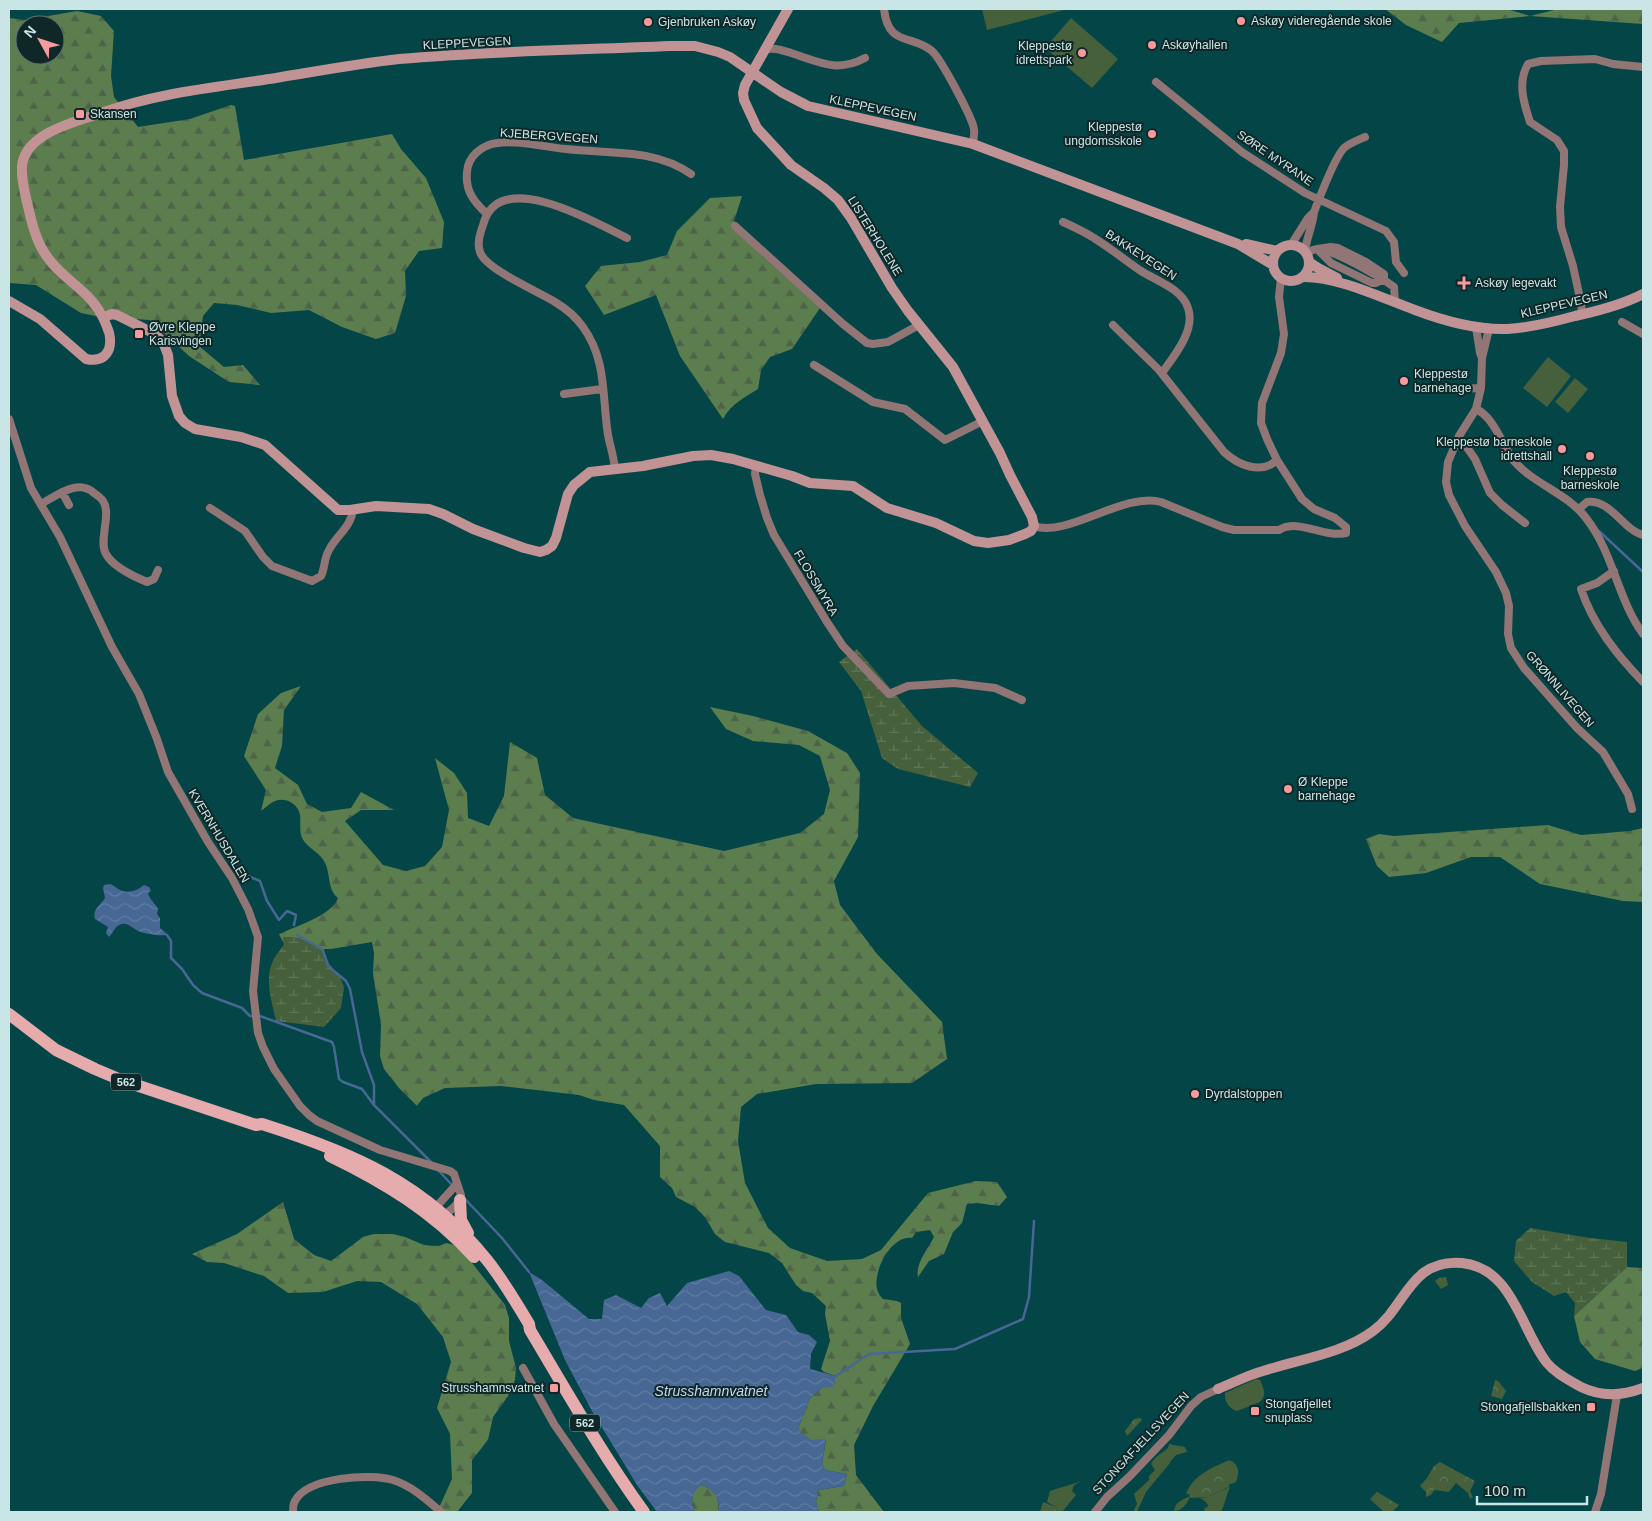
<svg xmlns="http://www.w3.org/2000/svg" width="1652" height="1521" font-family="Arial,sans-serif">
<defs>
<pattern id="forest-firs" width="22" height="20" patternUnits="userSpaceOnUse" patternTransform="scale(1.25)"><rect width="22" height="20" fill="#5c7e4e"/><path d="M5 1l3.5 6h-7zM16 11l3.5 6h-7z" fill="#4e644a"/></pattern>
<pattern id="wetland-marsh" width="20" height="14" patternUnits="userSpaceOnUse" patternTransform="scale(1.25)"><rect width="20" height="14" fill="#46603c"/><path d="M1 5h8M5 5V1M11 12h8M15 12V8" fill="none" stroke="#5f7758"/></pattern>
<pattern id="park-crowns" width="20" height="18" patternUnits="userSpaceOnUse" patternTransform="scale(1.25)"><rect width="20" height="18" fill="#46603c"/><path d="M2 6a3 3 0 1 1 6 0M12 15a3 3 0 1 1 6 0" fill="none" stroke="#5f7758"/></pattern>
<pattern id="water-waves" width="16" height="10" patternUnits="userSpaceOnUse" patternTransform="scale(1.25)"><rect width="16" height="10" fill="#476794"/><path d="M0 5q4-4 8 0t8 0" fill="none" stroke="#607da3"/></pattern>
</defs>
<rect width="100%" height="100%" fill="#044547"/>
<path fill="#46603c" d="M982,9H1068L987,30Z
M1071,18L1118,59L1092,88L1045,48Z
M1548,357L1571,376L1547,407L1523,388Z
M1575,378L1588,389L1568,413L1555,402Z
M1256,1379L1260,1380C1264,1389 1267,1395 1260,1402L1237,1411C1229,1409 1224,1401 1225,1393Z
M1169,1444L1185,1447L1187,1452L1176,1455L1170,1462V1463L1146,1492L1137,1512H1133L1137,1504L1134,1494L1149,1480V1476L1155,1470L1151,1464C1155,1456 1162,1453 1168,1448Z
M1229,1460C1239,1464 1240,1472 1236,1482L1231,1484L1212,1477L1189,1494H1186C1193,1475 1212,1468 1229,1460Z
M1082,1481L1074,1485L1072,1491L1076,1495L1062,1512H1057L1056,1507L1047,1502L1050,1491Z
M1230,1487C1226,1496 1225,1504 1221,1512H1204L1205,1507L1207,1508L1208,1505L1205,1501L1200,1498L1207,1497Z
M1190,1496C1188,1503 1182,1511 1174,1511C1175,1502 1182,1500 1190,1496Z"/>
<path fill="url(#forest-firs)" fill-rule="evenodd" d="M1385,9H1507L1530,16L1558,9H1643V24L1530,16L1459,23L1442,42L1406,25Z
M77,11L101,16L114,31L111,76L114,97L138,127L190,119L231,105L235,106L244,160L392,134L401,149L426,178L444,222L442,248L419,251L405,271L406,296L395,333L376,339L342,327L309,310L271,313L237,305L214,303L203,316L199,346L224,367L243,365L260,385L229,382L189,356L150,320L120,318L99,307L100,317L81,313L36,285L9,283V18L25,20ZM25,25H55V55H25Z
M742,196L734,221L763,257L820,308L792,349L770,357L761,370L758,389C745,397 731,404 723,419L680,356L656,295L604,315L585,286L601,266L640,262L667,255L677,231L710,198Z
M301,686L284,710L282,746L275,768L298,785L307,804L322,812L351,808L361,792L394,810H361L345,821L383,865L406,871L425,866L442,847L449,810L435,758L454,773L467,793L468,818L489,826L504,796L510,742L537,758L545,795L573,818L724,851L800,833L824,814L830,790L820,756L799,745L753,741L726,729L710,707L753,716L808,731L847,753L860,773L858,837L834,881L840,905L877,954L942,1022L947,1059L912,1083L816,1084L757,1094L741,1107L738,1141L745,1183L768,1228L790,1248L827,1261L862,1259L881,1250L928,1193L976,1181L997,1182L1007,1197L999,1206L977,1203L967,1204L962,1223L953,1232L944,1254L929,1261L918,1277C915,1264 928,1249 934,1237L930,1230L916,1232L912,1238C891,1235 873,1271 877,1289C878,1293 880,1296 883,1299L897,1301L901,1303V1318L910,1344L873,1406L854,1445L856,1475L884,1512H819L816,1502L818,1490L844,1486L847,1474L825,1470L822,1464L826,1440H810L798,1429L810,1398L836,1376L824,1372L821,1369L830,1341L825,1314L826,1306L812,1293L803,1291L796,1285L782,1263L769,1253L725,1242L715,1234L705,1217L695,1207L676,1197L672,1188L660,1177V1146L624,1105L594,1100L579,1095L501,1086L445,1088L423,1098L417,1106L399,1088L384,1069L380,1056L381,1025L373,973L374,953L372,942L331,949H322L298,938L283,937L284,944L279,934C294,927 333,915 338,898C327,889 331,875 325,863C321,853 307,848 302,838C299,831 301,822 300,815C298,803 284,796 273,802C269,804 265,808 261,811L266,790L244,756L258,714L281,693Z
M1548,825L1581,835L1630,831L1643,828V902L1623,901L1540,884L1500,857H1471L1426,873L1389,877L1377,866L1366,839L1379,834L1394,836Z
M283,1202L294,1239L314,1255L331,1261L363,1237L374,1234H393L405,1237L424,1245L439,1246L446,1243L454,1245L465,1254L505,1305L509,1318V1341L516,1368L515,1380L508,1396L493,1417L488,1440L472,1460V1493L457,1512H437L452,1479L450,1434L437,1408L451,1362L443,1337L417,1304L381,1282L357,1281L323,1292L288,1293L264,1276L224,1263L207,1262L192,1254L237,1234Z
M1627,1267L1643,1268V1368L1635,1371L1595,1359L1580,1342L1574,1316Z
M703,1485C717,1493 718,1496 719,1512H695C690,1502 691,1489 703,1485Z"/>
<path fill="url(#wetland-marsh)" d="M857,649L922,726L978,773L970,787L898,769L882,758L861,691L839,662Z
M283,937L298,938L322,949L330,965L340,977L344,987L341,1008L324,1027L276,1021C272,1002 264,980 273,961C275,955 281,950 284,944Z
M1530,1228L1590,1238L1627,1242V1267L1574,1316L1575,1303L1566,1292L1554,1296L1532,1282L1514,1261L1516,1241Z"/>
<path fill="url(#park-crowns)" d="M1446,1277L1448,1285L1441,1289L1435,1281L1439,1278Z
M1495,1380L1498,1381L1506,1391L1502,1399L1491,1396Z
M1140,1418L1142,1420L1127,1436L1125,1431L1134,1419Z
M1440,1462L1475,1481L1470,1491L1473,1497L1470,1499L1468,1493L1456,1483L1449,1492L1434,1490L1431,1495L1426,1497V1492L1420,1486L1427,1478L1434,1466Z
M1229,1470L1231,1473L1229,1487L1207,1497L1190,1498L1189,1493L1212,1477Z
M1377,1492L1399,1505L1392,1512H1384L1370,1499Z
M1043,1502L1056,1507L1057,1512H1040Z"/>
<path fill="url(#water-waves)" d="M110,884C114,885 117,889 120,890C129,894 138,890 144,885L149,887L151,891L148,893C149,899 155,903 158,909L157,914L160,918V928L167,934V935C158,936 146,934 138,931C132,928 127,921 119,925C115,927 112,934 109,937L106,933L108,927L95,919C92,909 100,906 105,898L103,888L104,885Z
M729,1271L739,1276L766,1310L786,1315L798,1332L809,1335L817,1342L811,1354L810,1369L836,1376L833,1387L822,1388L810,1398L798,1429L810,1440L826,1439L822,1464L825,1470L847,1474L844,1486L818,1490L816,1502L819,1512H719C719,1497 716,1493 703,1485C691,1490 690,1502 695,1512H657L637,1485L592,1411L565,1360L529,1272L542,1280L589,1319H602L604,1300L616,1295L641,1308L649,1298L660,1293L667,1306L687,1283Z"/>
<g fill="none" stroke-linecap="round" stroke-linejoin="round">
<path stroke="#476794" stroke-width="2.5" d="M1599,531L1643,572
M241,873L260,881L267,901L279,920L287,911L296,915L294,925
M167,935L171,941V958L182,969L193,985L202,993L242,1008L250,1016H260L332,1042L334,1047L339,1079L343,1082L362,1089L374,1105L431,1162
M297,935L323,950L328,966L346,981L350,989L362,1052L374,1085V1104
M438,1170L453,1186
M465,1199L502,1238L529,1272
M836,1376L869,1354L955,1349L1023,1319L1029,1297L1034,1221"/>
<path stroke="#927575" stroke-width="8" d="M884,9C888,47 912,34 932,51C941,59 972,117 974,129C975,134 973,140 973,144
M764,50C774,47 781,50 791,53C819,62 837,73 865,58
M1156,82L1242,152L1305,193L1386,231L1394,242L1396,262L1404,273
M487,214C474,202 465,191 467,172C468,156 482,145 497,143C520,140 543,147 566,149C608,154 654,148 691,174
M1063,222C1074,227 1085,232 1094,238C1110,248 1125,260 1141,271C1157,281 1182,289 1188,308C1196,330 1174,356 1162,373
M735,226L843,324L867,343L873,344L888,342L919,325
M1291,245L1308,218L1314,212
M1331,247L1338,248L1366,262L1384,274V279L1376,283H1372L1331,263L1317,249Z
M1305,252C1306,238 1313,226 1314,212C1320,197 1334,158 1344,148C1350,143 1358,140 1365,137
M1306,253C1309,252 1314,249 1317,249C1331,248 1382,278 1394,287L1395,302
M1582,314L1581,303L1573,266L1561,227L1560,207L1564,165V151L1557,140L1530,122C1524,104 1517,82 1528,64L1541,61L1595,59L1613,64L1643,67
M1622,322L1643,334
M1113,325L1159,370L1224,452C1238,465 1261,475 1277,460
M1476,327L1480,353L1482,358
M1489,329L1482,358L1481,388L1476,409L1459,436L1448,462L1446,482L1449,495L1465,526L1496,572L1506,593L1509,606L1508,634L1511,648L1524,668L1577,728L1603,752L1628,794L1632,809
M814,365L873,402L905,409L945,440L983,421
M1457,389L1481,388
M564,394L602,389
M1476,409C1494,417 1502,445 1514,461C1535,485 1567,493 1586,518C1614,554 1617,598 1643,634
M9,419L31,488L60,537L112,647L139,694L157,739L168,772L208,842L232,878L248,909L258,937L253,991L258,1033L263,1047L274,1069L300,1106L309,1115L317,1121L380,1150L450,1171L454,1174L461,1195C458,1206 450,1211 442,1216
M1458,439L1468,449L1475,459L1490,493L1502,505L1525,523
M756,466L755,474L760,495L767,518L774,535L827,622L843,646L889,694L908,686L954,683L995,688L1022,700
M615,469C614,457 610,446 608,435C602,397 607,360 583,327C576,317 565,308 555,302C539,292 485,269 480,252C476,241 482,229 485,219C505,169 598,224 627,238
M62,492L69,505
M41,504C56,496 78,478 94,493C97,495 101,498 103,501C112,514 98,541 106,554C113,567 135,577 147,582L154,579L158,570
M210,508L245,531L263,557L272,566L312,581L321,576C325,568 324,558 329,550C336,536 351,527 353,510
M1579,509L1587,502C1611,499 1623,530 1643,535
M1034,526C1067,538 1123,492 1161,502L1222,527L1234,530H1279C1299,518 1323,538 1346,533V527L1335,518L1314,509L1302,499L1277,460L1267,439L1261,423L1262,403L1281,353L1284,334L1279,297L1281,278
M1614,571L1597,583L1581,589C1593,625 1617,655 1643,682
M436,1212V1207L457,1184
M523,1368L554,1424L615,1512
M293,1512C293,1509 293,1504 295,1501C307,1477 371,1473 393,1480C412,1486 427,1500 441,1512
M1095,1512L1107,1497L1129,1477L1169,1435L1191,1406L1201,1397L1218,1389
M1595,1512L1601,1494L1617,1395"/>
<path stroke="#c19394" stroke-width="10" d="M1246,244L1277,251
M1273 263a18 18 0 1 1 36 0a18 18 0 1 1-36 0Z
M1309,262L1318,268L1337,278
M1302,277C1337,276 1382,298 1415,310C1444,321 1476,330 1507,329C1530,328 1553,322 1575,316C1598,311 1622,305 1643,294
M9,301L40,319L86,359C96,361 105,359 109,349C111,342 110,333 107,327C95,292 67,284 48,258C35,241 31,219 26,198C24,188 21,177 22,166C25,133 75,122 101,113C153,94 209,88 263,80C308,73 354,64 399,59C489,51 580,50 670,46H695L718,52L730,57L781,92L808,106L973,144L1238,244L1273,265
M104,317L112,314L117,315L155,334L163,342L168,355L172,396L179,416L185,423L195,429L241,437L265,445L338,510H350L376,506L429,509L443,514L473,529L524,548L540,552L546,550L552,546L556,538L568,494L574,485L590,472L643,466L693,456L711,455L733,459L792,476L810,483L853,486L887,508L936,523L974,541L988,543L1009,540L1025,534L1031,531L1034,526L1032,517L1010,475L1000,453L953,367L908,311L892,288L851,218L838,200L824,188L791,165L757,128L744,100L743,93L745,85L788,9
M1218,1389C1233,1383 1248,1375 1263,1371C1300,1359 1342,1354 1373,1331C1407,1306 1409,1259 1462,1263C1513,1268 1521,1330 1547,1363C1556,1374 1569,1380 1581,1387C1602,1397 1621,1396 1643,1388"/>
<path stroke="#e6abac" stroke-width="12" d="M9,1014L56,1050L95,1069L121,1080L256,1125L262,1124C353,1153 425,1183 487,1260C503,1280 516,1302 529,1324L530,1330C567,1392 602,1454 644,1512
M330,1156C384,1182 433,1212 474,1257
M460,1200L461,1220L468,1233"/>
</g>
<g fill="#f59b9e" stroke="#102728" stroke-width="2">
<circle cx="1241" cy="21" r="5"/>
<circle cx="648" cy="22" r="5"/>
<circle cx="1152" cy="45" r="5"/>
<circle cx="1082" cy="53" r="5"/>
<rect x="75" y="109" width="10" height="10" rx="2.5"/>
<circle cx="1152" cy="134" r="5"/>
<path d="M1461.5 275.5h5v5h5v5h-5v5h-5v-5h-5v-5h5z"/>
<rect x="134" y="329" width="10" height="10" rx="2.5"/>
<circle cx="1404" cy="381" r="5"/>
<circle cx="1562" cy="449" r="5"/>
<circle cx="1590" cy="456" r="5"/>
<circle cx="1288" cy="789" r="5"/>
<circle cx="1195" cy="1094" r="5"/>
<rect x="549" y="1383" width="10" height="10" rx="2.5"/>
<rect x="1586" y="1402" width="10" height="10" rx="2.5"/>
<rect x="1250" y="1406" width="10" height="10" rx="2.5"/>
</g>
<g text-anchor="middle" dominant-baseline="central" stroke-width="4" stroke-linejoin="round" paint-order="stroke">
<g fill="#102728" stroke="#92acad" stroke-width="1">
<rect x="111" y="1073.5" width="30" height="17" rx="4"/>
<rect x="570" y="1414.5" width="30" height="17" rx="4"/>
</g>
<g font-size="11" font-weight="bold" fill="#c9e5e6">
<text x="126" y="1082">562</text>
<text x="585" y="1423">562</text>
</g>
<g font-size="12" fill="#c9e5e6" stroke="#102728" text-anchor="start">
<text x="1251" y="21">Askøy videregående skole</text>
<text x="658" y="22">Gjenbruken Askøy</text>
<text x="1162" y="45">Askøyhallen</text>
<text x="1072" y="46" text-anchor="end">Kleppestø<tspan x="1072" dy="14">idrettspark</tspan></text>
<text x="90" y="114">Skansen</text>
<text x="1142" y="127" text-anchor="end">Kleppestø<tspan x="1142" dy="14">ungdomsskole</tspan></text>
<text x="1475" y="283">Askøy legevakt</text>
<text x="149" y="327">Øvre Kleppe<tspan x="149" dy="14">Karisvingen</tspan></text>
<text x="1414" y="374">Kleppestø<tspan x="1414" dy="14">barnehage</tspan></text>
<text x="1552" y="442" text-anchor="end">Kleppestø barneskole<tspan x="1552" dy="14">idrettshall</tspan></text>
<text x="1590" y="471" text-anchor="middle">Kleppestø<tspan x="1590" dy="14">barneskole</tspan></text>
<text x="1298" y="782">Ø Kleppe<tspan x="1298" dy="14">barnehage</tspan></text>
<text x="1205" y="1094">Dyrdalstoppen</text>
<text x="544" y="1388" text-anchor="end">Strusshamnsvatnet</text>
<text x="1265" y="1404">Stongafjellet<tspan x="1265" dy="14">snuplass</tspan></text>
<text x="1581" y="1407" text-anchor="end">Stongafjellsbakken</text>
</g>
<g font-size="12" fill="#c9e5e6" stroke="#102728">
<text transform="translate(467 43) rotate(-3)">KLEPPEVEGEN</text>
<text transform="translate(873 108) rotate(12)">KLEPPEVEGEN</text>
<text transform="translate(549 136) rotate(4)">KJEBERGVEGEN</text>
<text transform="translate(1275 158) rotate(34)">SØRE MYRANE</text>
<text transform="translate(875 236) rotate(58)">LISTERHOLENE</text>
<text transform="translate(1141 255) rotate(33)">BAKKEVEGEN</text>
<text transform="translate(1564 304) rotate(-13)">KLEPPEVEGEN</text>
<text transform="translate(816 583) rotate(59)">FLOSSMYRA</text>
<text transform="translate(1560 689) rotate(49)">GRØNNLIVEGEN</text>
<text transform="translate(219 836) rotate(59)">KVERNHUSDALEN</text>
<text transform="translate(1141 1443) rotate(-47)">STONGAFJELLSVEGEN</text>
</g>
<g font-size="14" font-style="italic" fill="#c2d6f2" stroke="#102728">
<text x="711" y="1391">Strusshamnvatnet</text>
</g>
</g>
<rect width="1652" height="1521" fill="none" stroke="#c9e5e6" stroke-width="20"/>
<g transform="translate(40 40) rotate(310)"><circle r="24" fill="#102728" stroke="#5a7374"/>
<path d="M0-4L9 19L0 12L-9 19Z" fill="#f59b9e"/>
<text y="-8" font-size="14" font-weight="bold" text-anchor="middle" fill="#c9e5e6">N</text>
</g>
<path d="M1477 1496v8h110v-8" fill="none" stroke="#c9e5e6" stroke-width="2.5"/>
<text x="1484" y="1496" font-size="15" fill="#c9e5e6" stroke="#102728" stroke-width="4" paint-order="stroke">100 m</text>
</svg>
